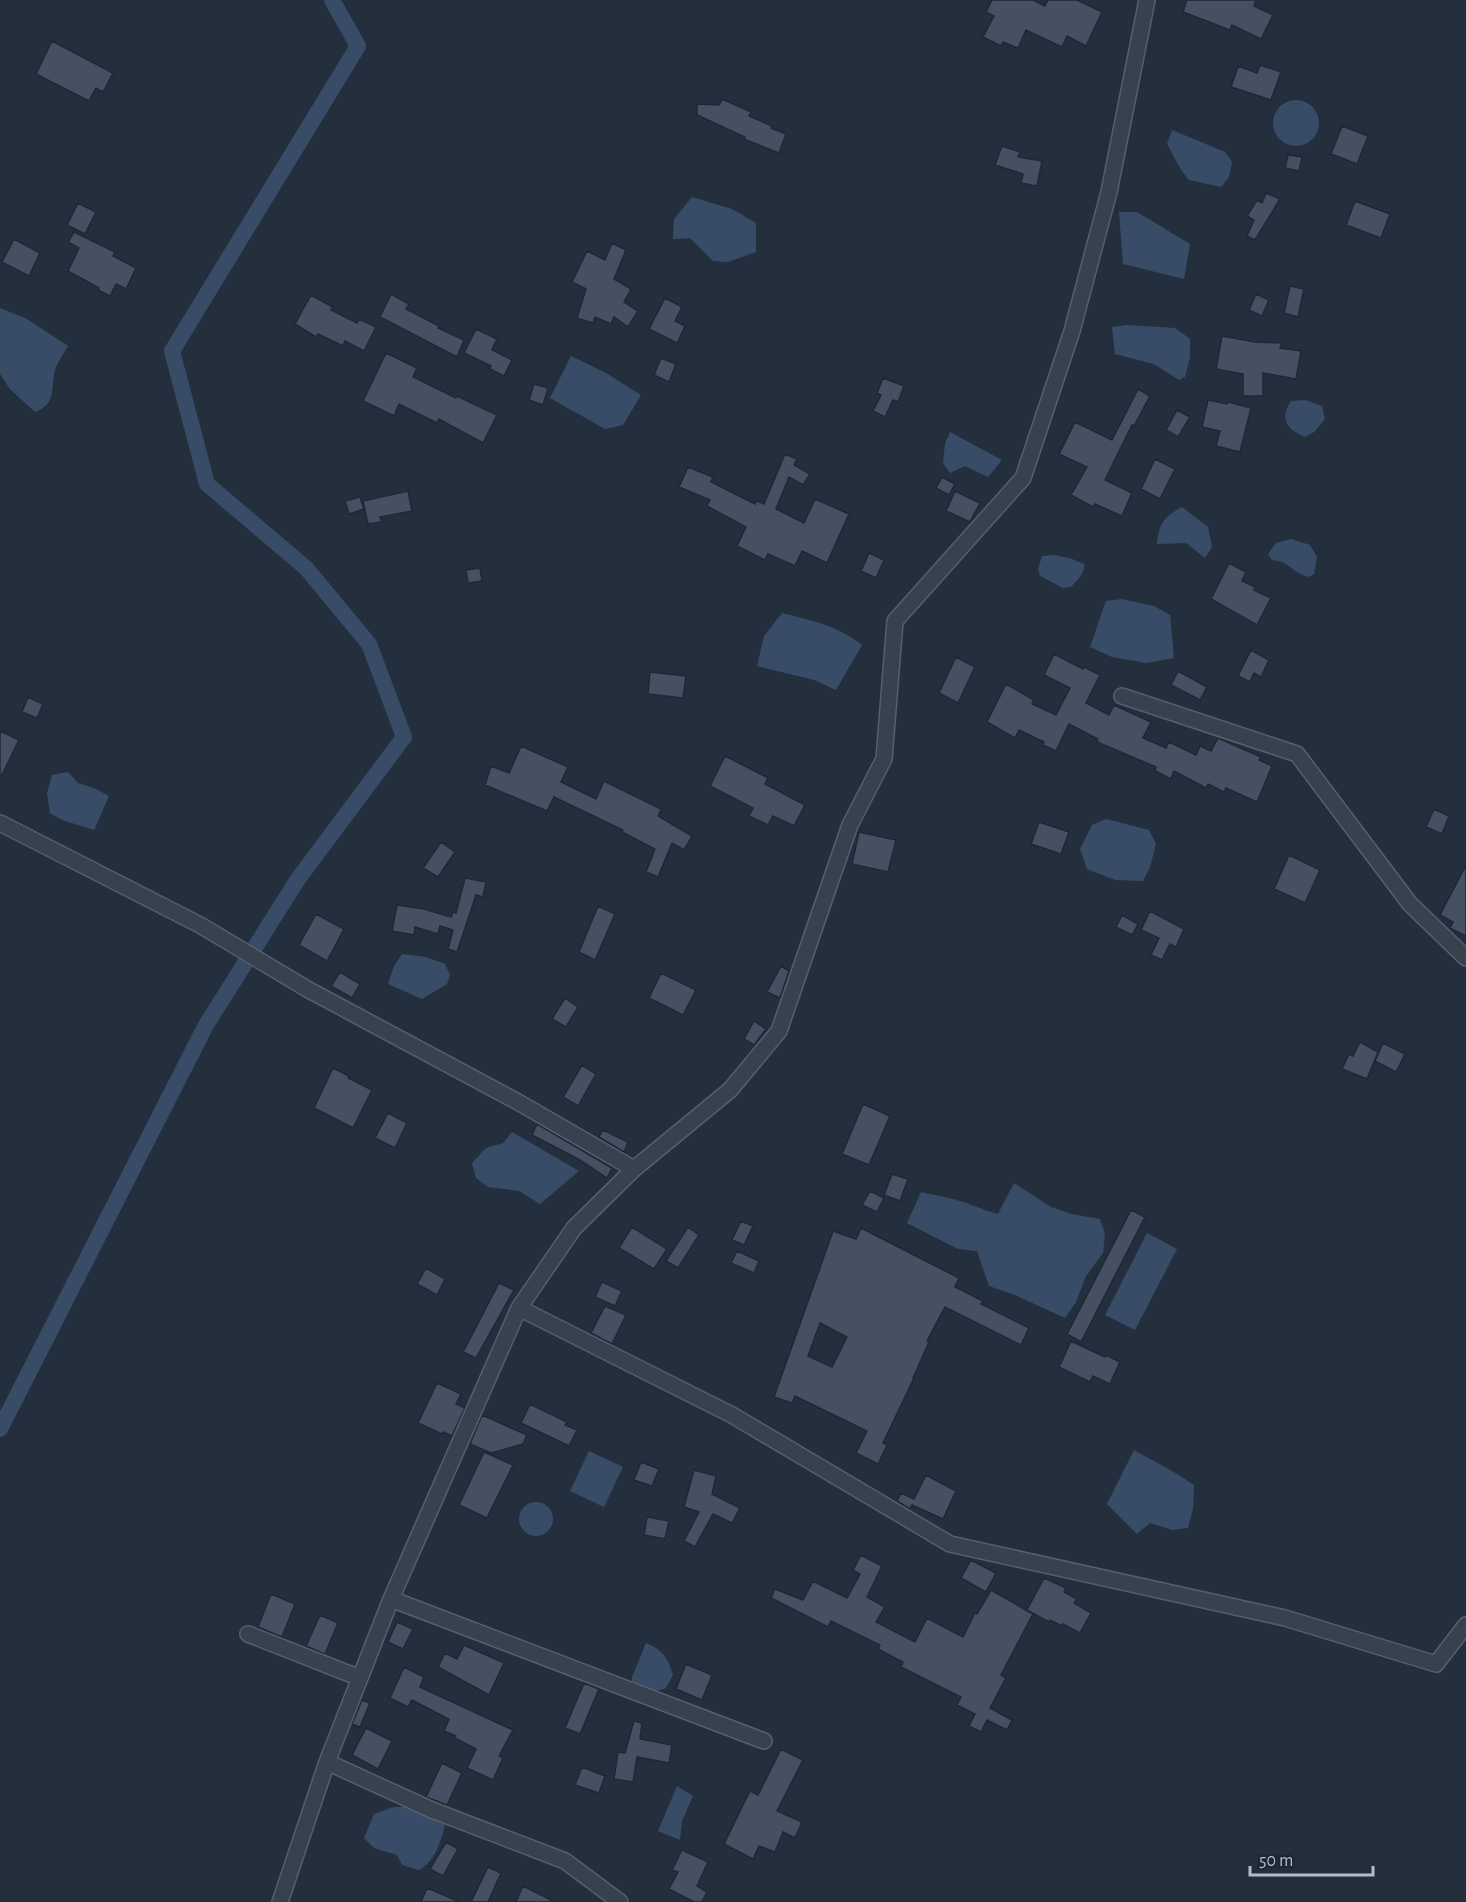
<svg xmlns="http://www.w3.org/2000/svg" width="1466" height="1902" font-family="'Alegreya Sans',sans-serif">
<rect width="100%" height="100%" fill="#242f3e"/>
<path fill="#394c67" d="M1273 123a23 23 0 1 1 46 0a23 23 0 1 1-46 0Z
M1172,130L1225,152L1232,162L1229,177L1221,187L1189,180L1181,170L1167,144Z
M692,197L732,209L756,223V252L728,262L713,261L690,238L673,239L674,219Z
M1119,212H1137L1190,244L1184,279L1123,264Z
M0,308L27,319L68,346C64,353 59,360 56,367C49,387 59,403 35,412L10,389L0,374Z
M1128,325L1175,328L1190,339V358L1185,377L1179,380L1154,364L1115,354L1112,327Z
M571,356L606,373L641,395L623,425L605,429L550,398Z
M1305,400L1322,406L1325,419L1314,432L1305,437C1287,430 1279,418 1291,401Z
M950,432L1002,460L988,477L965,466L950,473L943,463L945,444Z
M1182,507L1208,527L1212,547L1205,558L1186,543L1157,544C1159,523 1164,517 1182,507Z
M1291,539L1310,545L1317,557L1314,574L1308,577C1291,572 1291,562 1272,560L1268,554L1276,543Z
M1055,555L1072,559L1084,564C1086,573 1077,580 1071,587L1063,588L1040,576L1038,569L1042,556Z
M1122,599L1154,606L1170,615L1174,658L1146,663L1112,657L1090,647L1106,601Z
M782,613C810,620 839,626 862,645L836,690L814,680L757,666L764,636Z
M68,772L78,783L94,788L109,796L94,830L62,820L50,813L47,793L52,775Z
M1106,819L1149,830L1156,844L1150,867L1143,881L1115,880L1087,869L1080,849L1092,825Z
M402,954L426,957L445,964L450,975L447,984L422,999L388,984L394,966Z
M512,1132L579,1171L540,1204L519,1191L488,1187L476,1178L472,1163L486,1148L503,1143Z
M1014,1183L1051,1207L1071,1214L1100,1219L1105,1234L1103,1253L1086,1276L1076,1302L1065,1318L1015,1295L989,1286L977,1251L958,1249L907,1223L921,1192C939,1196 958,1199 974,1206C983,1209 989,1212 998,1214Z
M1147,1233L1177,1249L1135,1330L1105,1315Z
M1134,1450L1179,1475L1194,1485L1193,1508L1188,1528L1172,1530L1150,1523L1137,1534L1107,1504Z
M589,1451L623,1467L604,1507L570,1491Z
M519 1519a17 17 0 1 1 34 0a17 17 0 1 1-34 0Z
M646,1643C663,1650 668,1658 673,1675L666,1688C650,1694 646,1692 632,1683V1677Z
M677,1786L693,1796L682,1821L680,1840L658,1831Z
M394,1807H409L445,1825C440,1843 436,1860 419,1870L402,1865L397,1855L374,1848L364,1838L374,1814Z"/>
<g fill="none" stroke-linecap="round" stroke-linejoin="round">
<path stroke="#394c67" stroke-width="16" d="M0,1429L206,1025L298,879L404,737L369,644L306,568L207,484L172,351L358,46L332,0"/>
</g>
<path fill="#455162" stroke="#1f2835" stroke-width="1.5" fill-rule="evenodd" d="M992,0H1033L1045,6L1048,0H1077L1102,12L1086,46L1067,36L1062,47L1026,30L1018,48L1003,42L1001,46L983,37L994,16L986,12Z
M1187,0H1256L1254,6L1273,15L1261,39L1232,25L1230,30L1183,12Z
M52,41L113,73L103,92L96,88L89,101L36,74Z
M1260,65L1281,72L1271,100L1231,87L1238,66L1257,73Z
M722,99L751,112L749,116L772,126L771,128L786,134L779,153L744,139L745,137L697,115V104L719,105Z
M1342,126L1368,136L1357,164L1331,154Z
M1002,146L1020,152L1018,157L1042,161L1037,186L1021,183L1023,174L995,165Z
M1288,155L1302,157L1299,171L1285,168Z
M1266,193L1280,199L1255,240L1247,236L1254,220L1247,216L1257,200L1262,203Z
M1355,201L1390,214L1381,238L1346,225Z
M78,203L96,212L85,234L67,225Z
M74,232L115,252L113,256L136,268L126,289L116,284L110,296L98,290L99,288L68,271L79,248L68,242Z
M14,239L40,253L29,276L2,262Z
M612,243L626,250L614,279L631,289L624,302L638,311L628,327L614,317L611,324L595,317L593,323L577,318L586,289L572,282L587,251L605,260Z
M1290,286L1304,289L1298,317L1284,313Z
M391,294L409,304L406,309L439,326L438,328L464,340L457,357L380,317Z
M1256,294L1269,300L1262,316L1249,310Z
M311,295L333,307L331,310L357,323L359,319L376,327L364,351L345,341L343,346L318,334L316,337L295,324Z
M665,298L682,307L675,321L685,326L677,343L649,329Z
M476,329L497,339L492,350L512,360L504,376L490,369L491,366L464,353Z
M1222,336L1255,342L1281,343L1280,348L1301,351L1296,379L1263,373V396H1243V374L1216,369Z
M386,353L417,368L413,377L456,398L457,396L497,415L483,443L439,419L437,423L399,404L394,416L363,401Z
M661,358L676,364L669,382L654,375Z
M883,378L904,386L898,402L893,400L885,417L873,411L881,395L877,393Z
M534,384L548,388L543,405L529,400Z
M1138,389L1150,396L1134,426L1132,425L1105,480L1132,493L1122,516L1095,504L1093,507L1071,495L1087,467L1059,454L1075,422L1112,440Z
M1208,400L1227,404L1228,402L1251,408L1240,452L1216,446L1220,431L1202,427Z
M1177,410L1190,417L1178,437L1166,430Z
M785,454L797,459L794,465L810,474L803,485L789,477L776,509L804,523L815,499L849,514L827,563L802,551L795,566L768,554L765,560L737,546L746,527L707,506L710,500L679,487L688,467L713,477L711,482L755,504L757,501L764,504Z
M1155,459L1175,469L1160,499L1141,489Z
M942,477L955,484L949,495L936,488Z
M408,491L412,511L380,517L382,522L368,524L363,501Z
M955,491L980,503L970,522L946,511Z
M360,497L364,509L349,514L345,501Z
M869,553L884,560L876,578L861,571Z
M1229,563L1246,572L1242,581L1255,587L1254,590L1271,598L1257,625L1211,599Z
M480,568L482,581L468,583L466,570Z
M1251,650L1269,660L1261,677L1254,673L1250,682L1238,676Z
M1054,654L1083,669L1084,667L1100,675L1086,703L1109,715L1114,705L1151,722L1143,738L1166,748L1169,742L1196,755L1200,746L1211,751L1218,738L1261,757L1259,760L1272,766L1257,802L1226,788L1224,792L1208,784L1206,788L1174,771L1171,779L1155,771L1156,767L1097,742L1098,739L1069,724L1056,751L1043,745L1044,742L1019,730L1015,738L987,722L1006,684L1034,700L1032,704L1056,715L1070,688L1044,675Z
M956,657L975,667L958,703L939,693Z
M1178,671L1207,687L1200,700L1171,685Z
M650,672L686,676L683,698L648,694Z
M28,697L43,704L37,718L22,712Z
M0,731L19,740L0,779Z
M521,746L568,767L561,782L596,799L604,781L661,809L658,816L692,836L684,850L672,843L658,877L646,872L655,849L622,832L623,830L554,797L547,811L485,785L491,766L509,773Z
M725,756L768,778L765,784L805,805L794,826L773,816L768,825L749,816L753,808L710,786Z
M1434,809L1449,816L1442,834L1426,827Z
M1039,822L1069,832L1061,854L1031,844Z
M859,832L896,840L888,872L852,864Z
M441,842L455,852L438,877L423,868Z
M1289,855L1320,870L1305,903L1274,889Z
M1466,865V936L1450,928L1453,922L1440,915Z
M465,878L486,882L483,897L476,895L457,952L448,949L453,930L440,926L438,934L415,927L414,935L392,931L397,905L424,909L451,917L453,912L456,913Z
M598,906L615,914L595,960L579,952Z
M1150,911L1184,929L1176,947L1170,944L1162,960L1151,955L1159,938L1141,930Z
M316,914L344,929L327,961L299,945Z
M1122,915L1138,924L1132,935L1116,927Z
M781,966L789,971L780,998L767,992Z
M340,972L360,984L352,998L331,986Z
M661,973L696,990L683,1015L649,998Z
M565,998L578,1007L566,1027L552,1019Z
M754,1021L766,1029L754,1045L744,1039Z
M1360,1042L1378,1052L1367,1079L1342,1069L1349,1054L1353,1056Z
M1383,1043L1405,1054L1396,1072L1375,1061Z
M582,1065L596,1074L578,1106L563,1097Z
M333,1068L349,1076L348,1078L372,1090L353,1128L314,1108Z
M863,1104L890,1116L869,1165L842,1154Z
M388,1113L407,1123L395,1148L375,1138Z
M537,1124L612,1168L607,1178L580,1160L532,1135Z
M603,1130L628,1142L624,1152L599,1137Z
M892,1174L908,1179L900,1201L884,1195Z
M870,1191L884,1198L877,1212L862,1205Z
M1131,1210L1145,1217L1081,1342L1067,1334Z
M741,1221L753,1226L744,1245L732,1240Z
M632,1227L667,1249L654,1269L619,1248Z
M688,1227L699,1235L678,1268L666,1261Z
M861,1228L959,1278L955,1287L983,1301L981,1304L1029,1328L1021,1345L945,1307L927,1341L929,1342L913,1378H914L883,1443L887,1445L878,1464L856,1453L867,1431L795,1396L792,1403L774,1397L833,1231L856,1239ZM820,1323L847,1337L832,1367L808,1356Z
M737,1251L759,1261L754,1273L731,1263Z
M426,1268L445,1279L437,1295L417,1284Z
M602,1282L622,1291L615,1306L595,1297Z
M499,1283L514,1290L476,1358L463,1352Z
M605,1306L626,1315L612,1344L591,1333Z
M1071,1341L1105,1357L1106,1355L1120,1362L1110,1384L1093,1376L1090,1382L1059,1367Z
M437,1383L461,1394L456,1404L465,1408L452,1436L443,1432L442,1434L418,1423Z
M530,1404L567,1422L565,1425L577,1430L569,1446L521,1423Z
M482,1415L527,1435L523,1444L491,1453L470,1444Z
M484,1452L513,1465L487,1518L459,1505Z
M641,1462L659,1469L652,1486L634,1480Z
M694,1470L716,1476L712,1494L740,1508L732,1523L713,1514L695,1547L684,1541L699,1512L684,1507Z
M926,1475L956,1491L943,1519L912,1505L910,1509L897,1501L901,1493L914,1499Z
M647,1517L669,1521L665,1539L644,1535Z
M861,1555L882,1566L867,1597L885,1607L876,1622L915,1642L927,1618L963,1637L975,1613L977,1614L991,1590L1033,1614L1001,1675L1006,1678L990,1708L1012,1720L1007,1730L987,1720L981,1732L969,1726L975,1714L957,1705L961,1697L901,1667L903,1662L878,1649L880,1645L831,1621L828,1627L771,1598L775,1589L803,1600L813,1581L847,1598L860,1574L853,1570Z
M971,1560L996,1573L986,1592L961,1578Z
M1044,1578L1066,1588L1064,1592L1077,1599L1074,1603L1091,1613L1080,1633L1063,1624L1062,1626L1050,1620L1049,1622L1027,1610Z
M271,1594L295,1604L282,1637L258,1627Z
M320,1615L338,1623L325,1654L306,1646Z
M397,1622L413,1629L403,1649L388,1642Z
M464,1645L504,1663L489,1695L438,1667L445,1653L457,1659Z
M686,1664L712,1675L702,1700L676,1689Z
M404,1667L424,1677L420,1687L513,1730L499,1756L503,1758L493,1780L467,1768L476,1749L455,1738L456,1736L444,1731L449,1719L412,1700L408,1707L390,1698Z
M584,1683L599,1689L580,1734L565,1728Z
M362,1700L370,1703L360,1727L352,1724Z
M634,1721L642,1723L640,1739L672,1745L669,1763L637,1757L633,1782L614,1779L618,1752L625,1753Z
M366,1728L392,1741L378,1769L352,1755Z
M781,1749L803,1760L777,1811L802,1822L795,1838L783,1832L775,1852L759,1846L753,1859L724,1844L750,1791L758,1795Z
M442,1763L462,1773L447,1805L426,1797Z
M582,1767L605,1776L599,1793L575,1785Z
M446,1842L458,1849L443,1876L430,1869Z
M682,1850L708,1862L697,1886L707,1892L702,1902H694L669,1889L678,1872L672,1870Z
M488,1867L501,1873L488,1902H471Z
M523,1886L555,1902H516Z
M427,1888L460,1902H421Z"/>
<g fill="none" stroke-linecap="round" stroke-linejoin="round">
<defs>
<path id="street" d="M1122,696L1297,754L1410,904L1466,958
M0,823L200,925L309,990L518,1102L634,1169
M519,1308L732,1415L950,1544L1285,1618L1436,1664L1466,1625
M391,1599L764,1741
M248,1634L360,1678
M327,1762L432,1810L565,1861L620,1902
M280,1902L327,1762L391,1599L519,1308L574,1228L634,1169L730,1090L779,1031L850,825L884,759L895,621L1023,478L1072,331L1109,192L1147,0"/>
</defs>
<use href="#street" stroke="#565f6c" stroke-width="18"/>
<use href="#street" stroke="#38414e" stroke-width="15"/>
</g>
<path d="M1250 1866v9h123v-9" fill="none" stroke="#b4bcc9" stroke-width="3"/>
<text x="1259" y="1866" font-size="18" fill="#b4bcc9" stroke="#1d2633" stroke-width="4.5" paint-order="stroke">50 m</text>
</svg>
